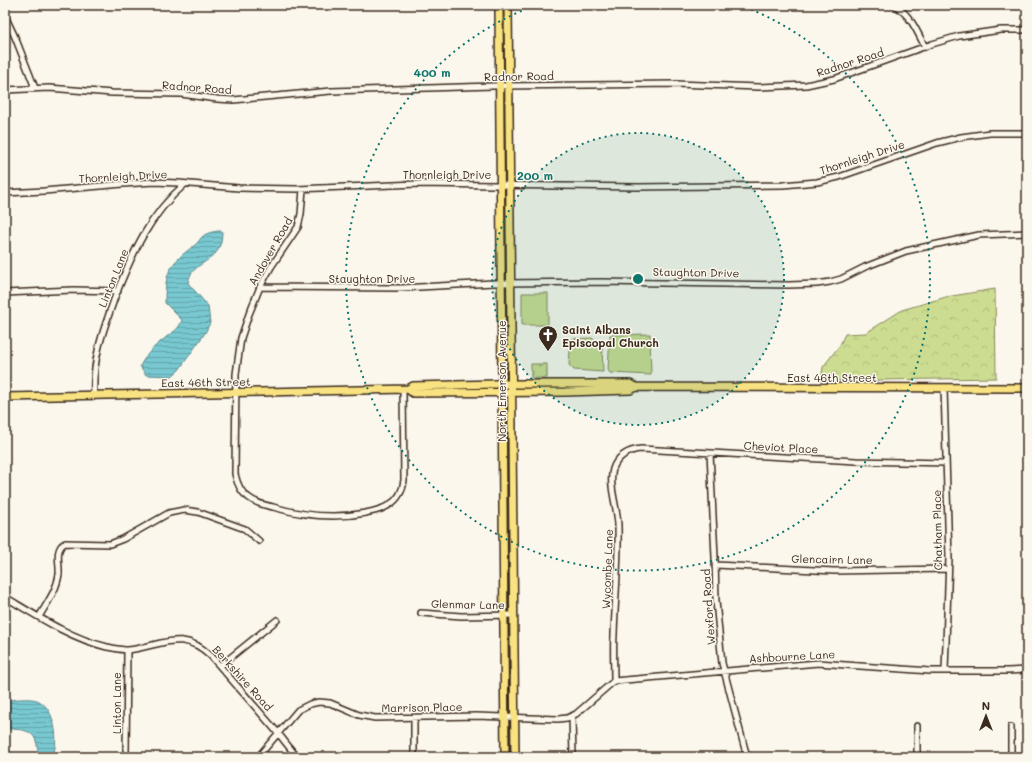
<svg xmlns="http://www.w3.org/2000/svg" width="1032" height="762" font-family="Mali,sans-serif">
<defs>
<pattern id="forest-crowns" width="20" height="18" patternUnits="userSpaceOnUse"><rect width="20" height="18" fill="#ccdd91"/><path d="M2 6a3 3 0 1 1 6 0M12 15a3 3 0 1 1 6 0" fill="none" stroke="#b0be7d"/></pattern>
<pattern id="cemetery-stones" width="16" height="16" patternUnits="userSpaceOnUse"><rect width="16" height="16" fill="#ccdd91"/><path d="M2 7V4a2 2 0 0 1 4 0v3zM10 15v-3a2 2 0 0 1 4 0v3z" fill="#b0be7d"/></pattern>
<pattern id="water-rules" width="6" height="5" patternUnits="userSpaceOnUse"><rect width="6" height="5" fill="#78c8d1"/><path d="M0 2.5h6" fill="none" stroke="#64a3a9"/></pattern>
</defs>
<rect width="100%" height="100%" fill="#fbf7ec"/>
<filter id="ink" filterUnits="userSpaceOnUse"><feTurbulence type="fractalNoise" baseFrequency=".025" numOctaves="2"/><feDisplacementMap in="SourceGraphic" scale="8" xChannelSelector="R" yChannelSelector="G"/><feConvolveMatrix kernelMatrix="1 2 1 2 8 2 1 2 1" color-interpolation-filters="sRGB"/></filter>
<g filter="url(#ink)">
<path fill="url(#forest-crowns)" stroke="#848458" d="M995,289L996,378L821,381L823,367L840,345L845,334L866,333L902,310L946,297Z"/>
<path fill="url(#cemetery-stones)" stroke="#848458" d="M531,364H547V378H531Z"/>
<path fill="#ccdd91" stroke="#848458" d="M522,293H548V325H522Z
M650,334L651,375L610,373L608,370L610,335Z
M592,338L602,347L603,372L574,370L569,365L571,339Z"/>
<path fill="url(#water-rules)" stroke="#608989" d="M218,231H222C222,238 221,244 218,250C209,264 191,264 188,283L208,306L210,323L205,333L179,370L172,376L146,375L140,366C146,355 153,347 163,340C171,332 178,332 182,320L165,303C165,271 169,264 195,245C197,243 199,241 201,238C205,233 212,232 218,231Z
M18,699C24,699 34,698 39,701C55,709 60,742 52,757H38C38,731 29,729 5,729V701Z"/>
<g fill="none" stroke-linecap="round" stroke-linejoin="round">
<defs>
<path id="minor" d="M894,5C910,14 917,31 925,47
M5,16L15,37L35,88
M5,90L49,88L112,93L181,94L217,99L233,100L331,91L493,86L676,84L759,87L806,85L834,79L932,44L959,36L1001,30H1027
M303,189L301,214L298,227L271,267L260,287L249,314L241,338L236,374L235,474C237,483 240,492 248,497C255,503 264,505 273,507C304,516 335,519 366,513C374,511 382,510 389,505C398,500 403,490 404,480L403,389
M5,193L44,191L123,184L154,182L178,183L239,188L297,189L417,184L639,187L783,185L817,182L839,177L937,143L961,137L990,133H1027
M260,287L401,288L494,283L601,282L789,285L817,284L830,282L841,279L865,267L906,251L979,235L1027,233
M5,293L73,290L118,291
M944,388L949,558L945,671
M94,396C92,359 103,331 115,297C132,254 149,215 185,184
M710,453L715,557L716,601L722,663L747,757
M716,565L834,571L948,569
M5,597C37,616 70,638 107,647C113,648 121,650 128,650C161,646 182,628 211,656L278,733L297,757
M421,613L461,616L514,615
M39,617C47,603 57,590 59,574C60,563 54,549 65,543L110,544L123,539L169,513L184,510L198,512L245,529L259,541
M220,666L277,620
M614,681C614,666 613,650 614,635C615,599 619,563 618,526C618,509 608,485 613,469C617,457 628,450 641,449L856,461L946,463
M572,716L573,757
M917,726V757
M1011,727V757
M126,757L127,650
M258,757L298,710L310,704L319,702L330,703L359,715L375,718L477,716L558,719L567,718L576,714L614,681L818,663L930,671H1008L1027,670
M414,757V717"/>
<path id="major" d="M499,5L505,757
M508,5L515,757
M408,389L413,393L565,392L630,390L636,387
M5,397L408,389L413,386L496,384H630L636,387L1027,388"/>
</defs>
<use href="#minor" stroke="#3b2a1e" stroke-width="8"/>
<use href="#major" stroke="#3b2a1e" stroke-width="10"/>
<use href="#minor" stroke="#fbf7ec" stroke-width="5"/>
<use href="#major" stroke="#f8e281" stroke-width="7"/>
</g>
</g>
<circle cx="638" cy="279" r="146" fill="#0f766e" fill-opacity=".12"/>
<g fill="none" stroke="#0f766e" stroke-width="2" stroke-dasharray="2 4">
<circle cx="638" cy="279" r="146"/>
<path d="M740 5A292 292 0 1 1 536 5"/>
</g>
<defs>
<symbol id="church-pin" viewBox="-11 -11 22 30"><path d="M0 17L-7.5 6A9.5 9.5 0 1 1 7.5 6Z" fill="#3b2a1e" stroke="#fbf7ec"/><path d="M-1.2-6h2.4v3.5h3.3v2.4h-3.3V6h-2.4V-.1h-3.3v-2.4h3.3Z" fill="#fff"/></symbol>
</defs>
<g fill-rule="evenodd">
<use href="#church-pin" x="537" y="324" width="22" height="30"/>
</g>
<g text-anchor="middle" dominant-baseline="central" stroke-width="3" stroke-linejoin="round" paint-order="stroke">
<g font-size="11" fill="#3b2a1e" stroke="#fbf7ec">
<text transform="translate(850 62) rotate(-18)">Radnor Road</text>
<text transform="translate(519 76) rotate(-1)">Radnor Road</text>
<text transform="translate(197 87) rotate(4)">Radnor Road</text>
<text transform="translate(862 157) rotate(-18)">Thornleigh Drive</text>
<text x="447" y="174">Thornleigh Drive</text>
<text transform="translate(123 176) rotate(-3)">Thornleigh Drive</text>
<text transform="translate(270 251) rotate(-60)">Andover Road</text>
<text transform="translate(696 272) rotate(1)">Staughton Drive</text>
<text transform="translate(113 278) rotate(-68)">Linton Lane</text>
<text x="372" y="278">Staughton Drive</text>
<text x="832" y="377">East 46th Street</text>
<text transform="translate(501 381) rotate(-90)">North Emerson Avenue</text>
<text transform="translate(206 382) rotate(-1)">East 46th Street</text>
<text transform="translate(781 447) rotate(3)">Cheviot Place</text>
<text transform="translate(937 530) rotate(-91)">Chatham Place</text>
<text transform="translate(832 559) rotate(1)">Glencairn Lane</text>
<text transform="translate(607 569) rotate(-88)">Wycombe Lane</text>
<text transform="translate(468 604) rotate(1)">Glenmar Lane</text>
<text transform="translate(708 607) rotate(-94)">Wexford Road</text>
<text transform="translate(792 656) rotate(-3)">Ashbourne Lane</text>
<text transform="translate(243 678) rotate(48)">Berkshire Road</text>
<text transform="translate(116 703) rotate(-90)">Linton Lane</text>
<text transform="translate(422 707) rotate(-1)">Marrison Place</text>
</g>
<g font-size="11" font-weight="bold" fill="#3b2a1e" stroke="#fbf7ec" text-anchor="start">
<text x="562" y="329">Saint Albans<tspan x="562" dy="13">Episcopal Church</tspan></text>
</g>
</g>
<circle cx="638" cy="279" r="6" fill="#0f766e" stroke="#fbf7ec" stroke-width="2"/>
<g font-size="12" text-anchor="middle" font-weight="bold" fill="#0f766e" stroke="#fbf7ec" stroke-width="3" stroke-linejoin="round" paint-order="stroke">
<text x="432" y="77">400 m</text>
<text x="535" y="180">200 m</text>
</g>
<rect width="1032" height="762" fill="none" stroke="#fbf7ec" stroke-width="20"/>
<rect x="10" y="10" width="1012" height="742" fill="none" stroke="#3b2a1e" stroke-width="1.5" filter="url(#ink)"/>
<g transform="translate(986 716)" stroke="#fbf7ec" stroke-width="3" paint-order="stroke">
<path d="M0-3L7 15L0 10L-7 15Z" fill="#3b2a1e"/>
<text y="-6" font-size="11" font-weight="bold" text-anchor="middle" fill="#3b2a1e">N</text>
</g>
</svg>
